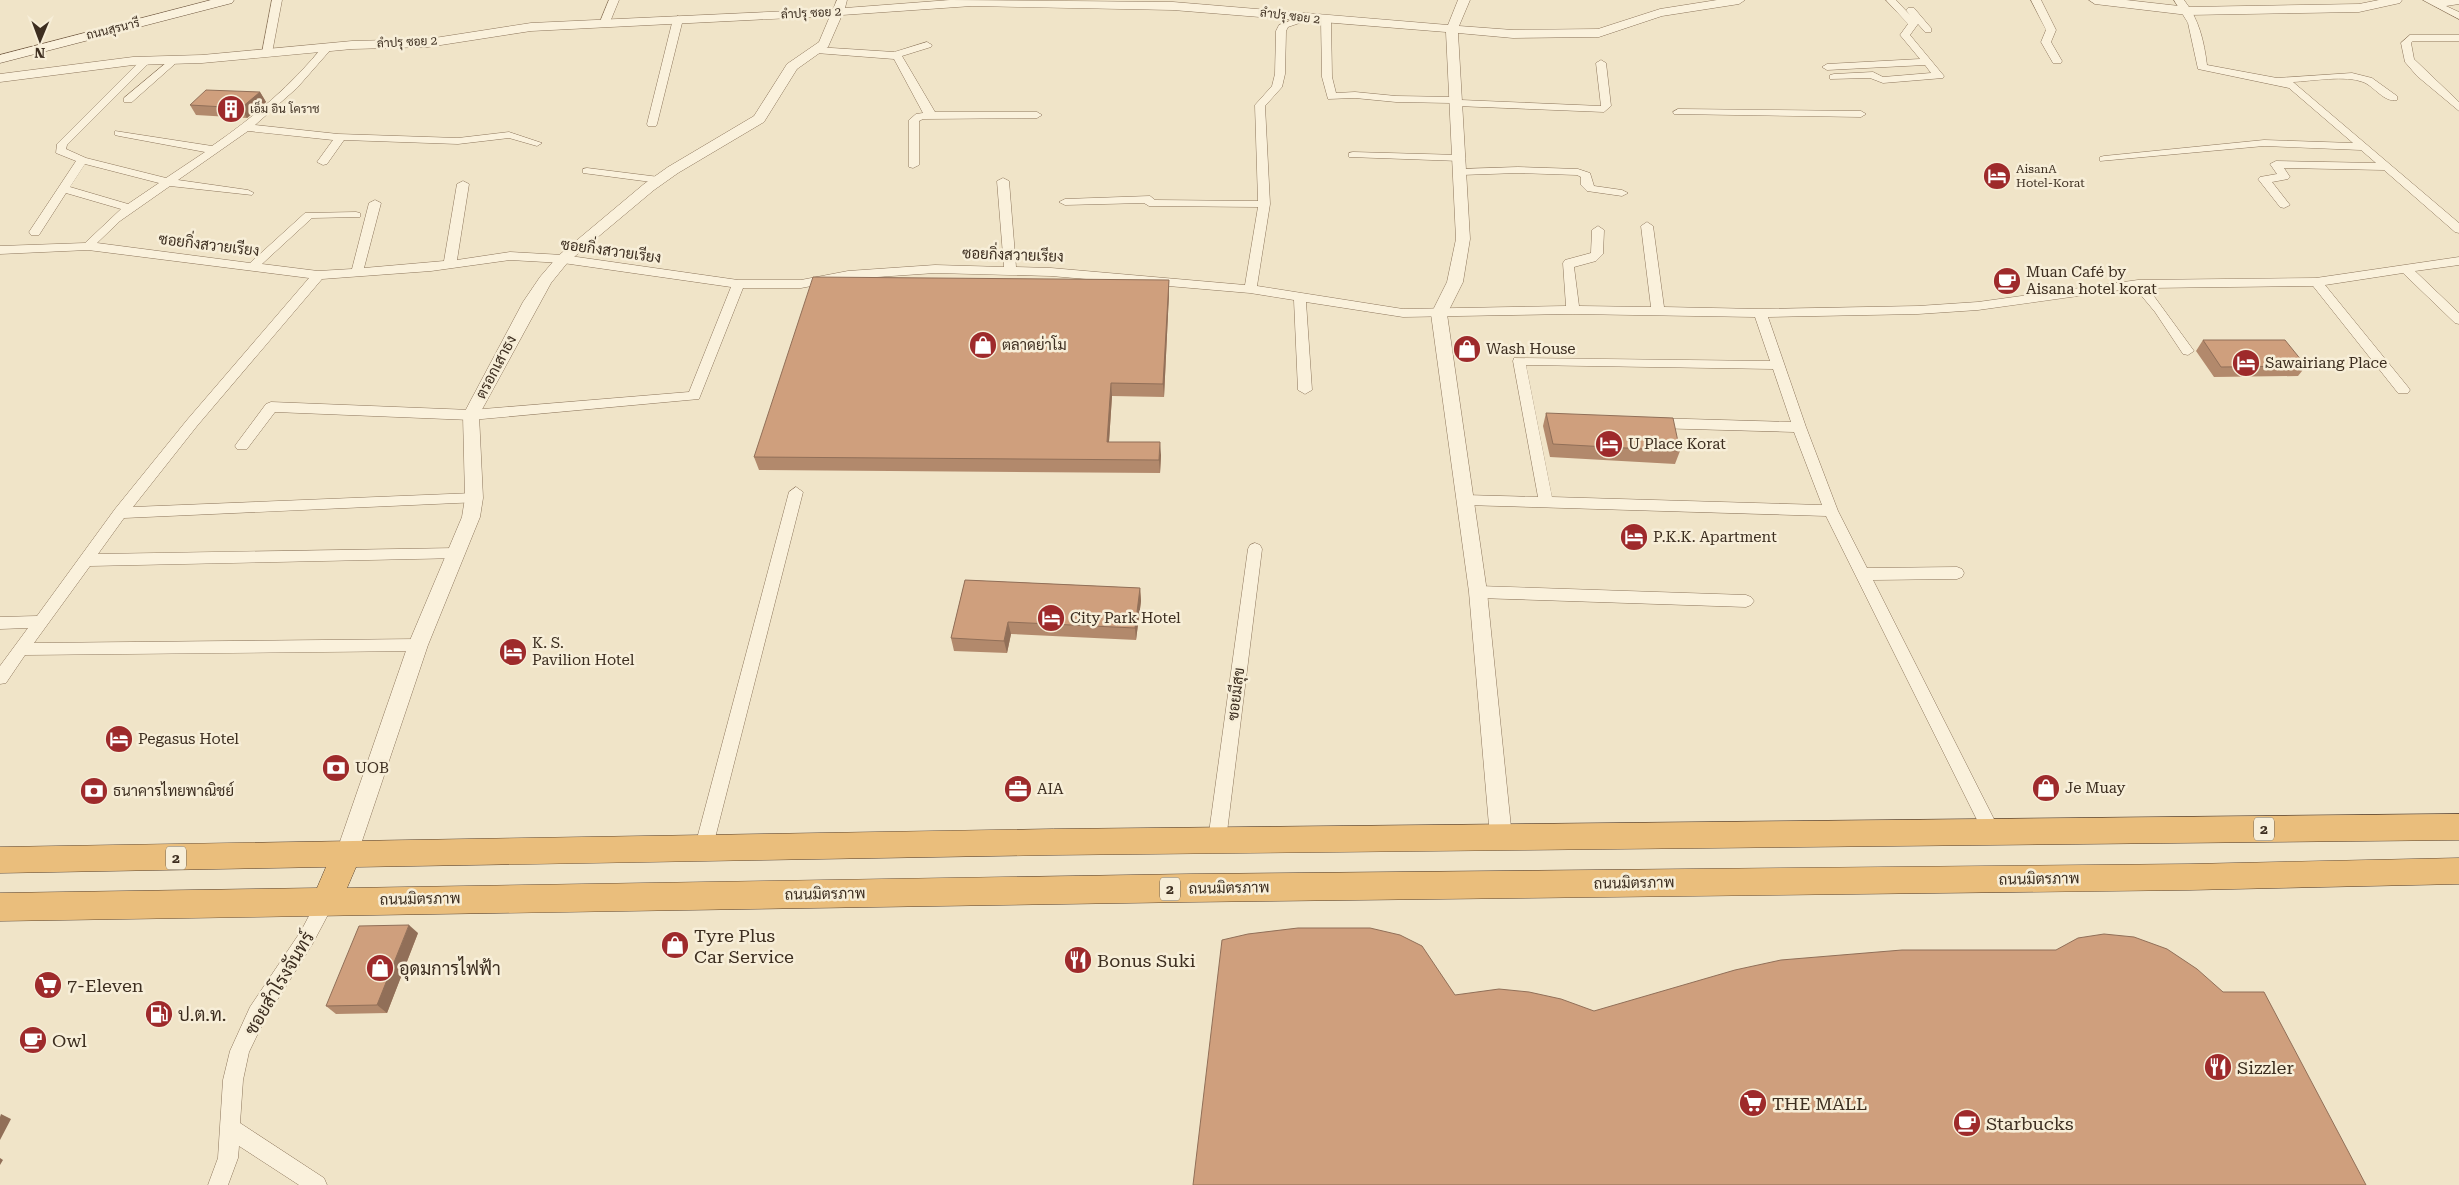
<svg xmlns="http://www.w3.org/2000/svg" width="2459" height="1185" font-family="'Roboto Serif',Sarabun,serif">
<rect width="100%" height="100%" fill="#f0e4c8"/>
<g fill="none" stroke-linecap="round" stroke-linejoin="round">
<defs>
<path id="minor" d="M272,0H282L272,53L267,56L262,53Z
M609,0H619L610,22L605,25L600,22Z
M1886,0H1896L1910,15L1906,10L1908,8H1914L1931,28V32H1925L1918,24L1910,35L1944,76L1943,78L1883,83L1870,78L1830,79V75L1834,74L1873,72L1883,77L1931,73L1925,65L1827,70L1822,67L1827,64L1920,59L1900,35L1908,24Z
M2031,0H2041L2056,30L2051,42L2062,61L2061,63H2053L2041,42L2046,30Z
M2174,0H2184C2199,19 2204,41 2207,65L2277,78L2352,73L2372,78L2397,96V100C2384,103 2374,86 2363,82C2346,75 2312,81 2293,82L2459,223V233L2455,232L2384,170L2284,168L2290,177L2288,179L2272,182L2290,205L2284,208L2280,207L2258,179L2260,177L2277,174L2270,164L2276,161L2376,163L2361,150L2264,146L2100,161V157L2104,156L2264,140L2353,143L2289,88L2198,69L2188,23Z
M2423,0H2459V4L2446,6L2459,12V19Z
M1308,14L1311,15V19L1288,27L1286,31L1285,74L1282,87L1265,106L1270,204L1257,286L1403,309L1566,306L1563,263L1565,260L1591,253L1592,230L1598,226L1604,230L1603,254L1596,261L1574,267L1579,306L1651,307L1641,226L1647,222L1653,226L1664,307L1760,309L1918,306L1978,302L2138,280L2316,278L2459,257V265L2415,271L2459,313V324L2455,323L2403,273L2325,285L2408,387L2410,390L2408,393H2398L2313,286L2148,288L2194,351L2188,355L2183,354L2155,312L2135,288L1978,310L1918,314L1768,317L1806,427L1838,511L1867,568L1957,567L1962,569L1964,573L1962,577L1957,579L1873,580L2000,831L1997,836L1991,839L1985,836L1826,516L1465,505L1460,504L1458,500L1460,496L1465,495L1538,497L1513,361L1514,358L1770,361L1755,317L1573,314L1403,317L1306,302L1312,390L1305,394L1298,390L1294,300L1250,293L1051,276L935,273L848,279L801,288H743L699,399L471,420L275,412L247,449H237L235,446L237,443L266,404L271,402L471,410L689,392L731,287L563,263L510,260L431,271L322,279L197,426L133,507L474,493L479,494L481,498L479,502L124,518L98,554L456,548L461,550L463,554L461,558L90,566L34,643L418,639L423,641L426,645L423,649L418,651L25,655L6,683L0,684V666L28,628L0,629V617L37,616L115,509L187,420L309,278L88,250L0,254V246L85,243L121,209L66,193L39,235H31L29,232L76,161L56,153L57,144L143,58H151L152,60L67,145L66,149L86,158L166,178L205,152L119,136L115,135V131L212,146C254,117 292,85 324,45L328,44L333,47L297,88L255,125L338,134L458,138L509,132L542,143L537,146L509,138L458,144L344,140L327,164L323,165L317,162L333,140L248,131L178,180L248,190L254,193L252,195L170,186L120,221L97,243L250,263L305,213L356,212L360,213V217L312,218L262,264L318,271L352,269L369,203L375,200L381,203L364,268L444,261L457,184L463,181L469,184L457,260L510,252L563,255L738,280H801L848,271L935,265L1004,267L997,181L1003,178L1009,181L1016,267L1051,268L1245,285L1258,207L1149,206L1144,203L1065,205L1059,202L1065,199L1150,196L1155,200L1258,201L1255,105L1272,86L1275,74L1276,31L1279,25ZM85,164L159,183L128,204L70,187ZM1526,365L1773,369L1791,422L1653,418L1646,423L1653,428L1794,432L1822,505L1552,497Z
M678,16L683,19L657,124L656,126H648L647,124L673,19Z
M1326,17L1331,20L1332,77L1336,93L1355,92L1396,96L1456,97L1461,100L1601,106L1596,63L1601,60L1606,63L1611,106L1604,112L1456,106L1451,103L1396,102L1355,98L1328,99L1322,77L1321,20Z
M2410,35H2459V41H2413L2411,43L2414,59L2459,102V111L2417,76L2405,62L2401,43Z
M927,42L932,45L931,47L902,56L935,112H1037L1042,115L1037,118L923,119L919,121V165L913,168L909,167V120L916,114L923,113L894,59L816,53L811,50L816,47L894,52Z
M172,58L176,59V63L132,102H124V98Z
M1678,109L1861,111L1866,114L1861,117L1674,114L1673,112Z
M1353,152L1460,155L1466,158L1460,161L1349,157V153Z
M1518,167L1578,169L1590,173L1594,186L1622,190L1628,193L1622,196L1587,191L1581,185V177L1577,175L1518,173L1461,175L1455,172L1461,169Z
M587,168L659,177L665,180L659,183L583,173V169Z
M796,487L803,492L712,850L709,856L703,858L697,856L694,850L789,492Z
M1255,543L1260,545L1262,549L1226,840L1223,845L1217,848L1211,845L1208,840L1248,549L1250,545Z
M1478,586L1746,595L1751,597L1754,601L1751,605L1746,607L1478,598L1473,596L1471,592L1473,588Z
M326,893L332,895L335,901L332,907L313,943L264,1021L249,1052L243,1080L240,1123L324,1178L327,1185H299L239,1146L238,1158L228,1185H208L218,1158L223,1080L230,1051L250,1007L301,931L320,895Z"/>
<path id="tertiary" d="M837,0H847L845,8L950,0L1173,2L1448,25L1458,0H1470L1459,26L1513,30L1598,29L1660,9L1717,0H1745L1739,4L1662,16L1599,37L1513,38L1458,33L1470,239L1463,282L1447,314L1487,592L1512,837L1509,844L1501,847L1493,844L1490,837L1469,592L1431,314L1447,282L1456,239L1446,32L1173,10L972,6L842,15L828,47L797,69L764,122L678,173L654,190L568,262L551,283L479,415L483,498L480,517L428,645L357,856L354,863L346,866L338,863L335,856L408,645L462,517L465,498L463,415L523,302L540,277L558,256L644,184L668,167L754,116L787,64L819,42L830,16L531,31L428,47L352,49L202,63L133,65L0,82V74L133,57L202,55L352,41L428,39L531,23L833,9Z
M2089,0H2126L2188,7L2359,4L2379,0H2402L2400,3L2359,12L2188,15L2095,4Z"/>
<path id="secondary" d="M211,0H234L232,3L0,63V55Z"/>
<path id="trunk" d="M2459,814V840L1053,855L356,867L347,888L1190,874L2190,864L2459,858V884L2190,890L1190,902L0,921V893L317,888L326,867L0,873V847L1053,829Z"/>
</defs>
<use href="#minor" stroke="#8d765c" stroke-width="1"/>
<use href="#tertiary" stroke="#8d765c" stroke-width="1"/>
<use href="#secondary" stroke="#6f573f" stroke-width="1"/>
<use href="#trunk" stroke="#5b4430" stroke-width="1"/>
<use href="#minor" fill="#faf1dc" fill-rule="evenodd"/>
<use href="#tertiary" fill="#faf1dc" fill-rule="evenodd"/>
<use href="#secondary" fill="#faf1dc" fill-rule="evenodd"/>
<use href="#trunk" fill="#eabe7c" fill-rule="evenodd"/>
</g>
<path fill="#b2896c" d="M260,92L266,102L247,118L196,115L190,105Z
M1169,280V293L1164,397L1112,396L1109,442L1161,455L1160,473L759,470L754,457Z
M2203,340L2306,366L2298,376L2214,377L2196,351Z
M1546,413L1680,451L1675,464L1550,457L1543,426Z
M965,580L1140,588L1141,601L1136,640L1011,634L1007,653L954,651L951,638Z
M418,933L387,1013L336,1014L326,1006Z"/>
<path fill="#916f58" d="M260,92L266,102L247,118L241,108Z
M1169,280V293L1164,397L1163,384Z
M1111,383L1112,396L1108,456L1107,442Z
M1160,442L1161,455L1160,473L1159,460Z
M1140,588L1141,601L1136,640L1135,628Z
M1008,622L1011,634L1007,653L1004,641Z
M409,925L418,933L387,1013L377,1005Z
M1,1114L11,1119L0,1140V1117Z
M0,1158L3,1160L0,1165Z"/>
<path fill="#cf9f7d" stroke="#916f58" d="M206,90L260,92L241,108L190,105Z
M813,277L1169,280L1163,384L1111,383L1107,442H1160L1159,460L754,457Z
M2203,340H2285L2306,366L2221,367Z
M1546,413L1673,418L1680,451L1553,444Z
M965,580L1140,588L1135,628L1008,622L1004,641L951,638Z
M409,925L377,1005L326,1006L359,926Z
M1298,928H1370L1400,935L1422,946L1455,995L1499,989L1529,992L1561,999L1594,1011L1735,970L1781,960L1902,950H2056L2078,938L2104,934L2134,937L2167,949L2197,969L2223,992H2264L2366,1185H1193L1222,940L1248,934Z"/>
<defs>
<symbol id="building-disc" viewBox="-11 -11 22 22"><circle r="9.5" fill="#9e2a2b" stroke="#f7eed8"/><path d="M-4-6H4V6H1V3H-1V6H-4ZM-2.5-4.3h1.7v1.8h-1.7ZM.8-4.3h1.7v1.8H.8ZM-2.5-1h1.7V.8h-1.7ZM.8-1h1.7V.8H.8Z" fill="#fff"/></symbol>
<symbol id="hotel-disc" viewBox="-11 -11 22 22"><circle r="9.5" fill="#9e2a2b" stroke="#f7eed8"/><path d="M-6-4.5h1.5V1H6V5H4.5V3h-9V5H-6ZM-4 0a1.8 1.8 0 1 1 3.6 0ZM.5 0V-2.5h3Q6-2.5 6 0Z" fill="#fff"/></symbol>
<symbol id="cafe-disc" viewBox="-11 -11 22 22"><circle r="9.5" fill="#9e2a2b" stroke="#f7eed8"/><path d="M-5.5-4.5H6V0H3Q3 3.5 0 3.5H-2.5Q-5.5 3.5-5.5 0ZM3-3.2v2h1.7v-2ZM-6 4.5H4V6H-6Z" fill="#fff"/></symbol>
<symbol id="shop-disc" viewBox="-11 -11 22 22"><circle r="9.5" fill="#9e2a2b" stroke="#f7eed8"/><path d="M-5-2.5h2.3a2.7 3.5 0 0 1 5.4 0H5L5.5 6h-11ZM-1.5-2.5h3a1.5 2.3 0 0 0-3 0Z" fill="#fff"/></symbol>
<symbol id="bank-disc" viewBox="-11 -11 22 22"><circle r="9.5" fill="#9e2a2b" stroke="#f7eed8"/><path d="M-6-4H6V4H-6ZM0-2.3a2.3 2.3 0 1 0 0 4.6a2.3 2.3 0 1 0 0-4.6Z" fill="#fff"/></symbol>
<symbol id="office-disc" viewBox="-11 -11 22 22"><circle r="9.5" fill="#9e2a2b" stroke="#f7eed8"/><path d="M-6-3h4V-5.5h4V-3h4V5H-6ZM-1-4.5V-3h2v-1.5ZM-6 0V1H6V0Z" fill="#fff"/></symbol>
<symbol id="restaurant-disc" viewBox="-11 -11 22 22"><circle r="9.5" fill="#9e2a2b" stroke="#f7eed8"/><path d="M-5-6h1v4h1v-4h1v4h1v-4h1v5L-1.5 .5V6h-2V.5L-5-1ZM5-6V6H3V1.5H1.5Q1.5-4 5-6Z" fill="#fff"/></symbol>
<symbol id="supermarket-disc" viewBox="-11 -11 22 22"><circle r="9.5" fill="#9e2a2b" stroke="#f7eed8"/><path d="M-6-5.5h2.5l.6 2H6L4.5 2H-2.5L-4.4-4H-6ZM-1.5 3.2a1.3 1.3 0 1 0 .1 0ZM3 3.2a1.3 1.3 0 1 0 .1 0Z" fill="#fff"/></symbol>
<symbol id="fuel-disc" viewBox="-11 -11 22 22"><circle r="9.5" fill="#9e2a2b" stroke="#f7eed8"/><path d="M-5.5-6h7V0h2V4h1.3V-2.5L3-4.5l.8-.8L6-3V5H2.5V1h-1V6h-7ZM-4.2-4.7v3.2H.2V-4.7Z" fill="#fff"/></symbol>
</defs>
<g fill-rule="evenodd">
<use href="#building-disc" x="215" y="93" width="32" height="32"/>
<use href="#hotel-disc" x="1981" y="160" width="32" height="32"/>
<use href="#cafe-disc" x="1991" y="265" width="32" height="32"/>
<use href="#shop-disc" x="967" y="329" width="32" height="32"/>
<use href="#shop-disc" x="1451" y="333" width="32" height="32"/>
<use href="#hotel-disc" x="2230" y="347" width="32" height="32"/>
<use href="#hotel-disc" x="1593" y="428" width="32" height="32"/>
<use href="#hotel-disc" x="1618" y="521" width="32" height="32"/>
<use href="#hotel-disc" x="1035" y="602" width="32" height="32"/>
<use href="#hotel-disc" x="497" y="636" width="32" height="32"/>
<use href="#hotel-disc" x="103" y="723" width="32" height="32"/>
<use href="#bank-disc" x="320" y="752" width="32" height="32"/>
<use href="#shop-disc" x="2030" y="772" width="32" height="32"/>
<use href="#office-disc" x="1002" y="773" width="32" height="32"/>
<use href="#bank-disc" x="78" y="775" width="32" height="32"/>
<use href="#shop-disc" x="659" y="929" width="32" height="32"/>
<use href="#restaurant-disc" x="1062" y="944" width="32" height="32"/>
<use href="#shop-disc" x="364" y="952" width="32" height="32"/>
<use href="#supermarket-disc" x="32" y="969" width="32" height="32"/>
<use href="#fuel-disc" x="143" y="998" width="32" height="32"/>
<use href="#cafe-disc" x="17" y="1024" width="32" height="32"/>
<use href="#restaurant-disc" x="2202" y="1051" width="32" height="32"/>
<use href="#supermarket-disc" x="1737" y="1087" width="32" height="32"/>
<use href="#cafe-disc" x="1951" y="1107" width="32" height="32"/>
</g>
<g text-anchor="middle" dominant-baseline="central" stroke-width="5" stroke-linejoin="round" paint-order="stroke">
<g font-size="12" fill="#3d2e20" stroke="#f7eed8">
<text transform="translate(811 13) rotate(-3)">ลำปรุ ซอย 2</text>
<text transform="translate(1290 16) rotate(7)">ลำปรุ ซอย 2</text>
<text transform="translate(113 29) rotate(-14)">ถนนสุรนารี</text>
<text transform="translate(407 42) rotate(-3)">ลำปรุ ซอย 2</text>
</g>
<g font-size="12" fill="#3d2e20" stroke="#f7eed8" text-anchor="start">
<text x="250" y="109">เอ็ม อิน โคราช</text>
<text x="2016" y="169">AisanA<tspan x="2016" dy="14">Hotel-Korat</tspan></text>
</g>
<g fill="#f7eed8" stroke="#756857" stroke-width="1">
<rect x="2254" y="817.5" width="20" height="23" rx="4"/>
<rect x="166" y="846.5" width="20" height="23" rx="4"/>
<rect x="1160" y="877.5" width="20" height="23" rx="4"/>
</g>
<g font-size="14" font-weight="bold" fill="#3d2e20">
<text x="2264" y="829">2</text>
<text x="176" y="858">2</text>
<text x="1170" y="889">2</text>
</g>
<g font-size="15" fill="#3d2e20" stroke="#f7eed8">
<text transform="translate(209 245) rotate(7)">ซอยกิ่งสวายเรียง</text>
<text transform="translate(611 251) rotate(8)">ซอยกิ่งสวายเรียง</text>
<text transform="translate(1013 255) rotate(2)">ซอยกิ่งสวายเรียง</text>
<text transform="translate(496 367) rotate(-62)">ตรอกเสาธง</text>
<text transform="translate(1236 694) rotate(-83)">ซอยมีสุข</text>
<text transform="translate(2039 879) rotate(-1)">ถนนมิตรภาพ</text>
<text transform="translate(1634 883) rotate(-1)">ถนนมิตรภาพ</text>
<text transform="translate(1229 888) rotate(-1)">ถนนมิตรภาพ</text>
<text transform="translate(825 894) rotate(-1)">ถนนมิตรภาพ</text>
<text transform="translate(420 899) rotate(-1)">ถนนมิตรภาพ</text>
</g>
<g font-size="15" fill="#3d2e20" stroke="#f7eed8" text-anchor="start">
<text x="2026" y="272">Muan Café by<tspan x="2026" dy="17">Aisana hotel korat</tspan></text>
<text x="1002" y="345">ตลาดย่าโม</text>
<text x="1486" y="349">Wash House</text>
<text x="2265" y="363">Sawairiang Place</text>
<text x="1628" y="444">U Place Korat</text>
<text x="1653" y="537">P.K.K. Apartment</text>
<text x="1070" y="618">City Park Hotel</text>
<text x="532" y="643">K. S.<tspan x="532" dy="17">Pavilion Hotel</tspan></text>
<text x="138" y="739">Pegasus Hotel</text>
<text x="355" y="768">UOB</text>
<text x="2065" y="788">Je Muay</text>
<text x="1037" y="789">AIA</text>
<text x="113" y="791">ธนาคารไทยพาณิชย์</text>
</g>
<g font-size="18" fill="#3d2e20" stroke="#f7eed8" text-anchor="start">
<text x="694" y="935">Tyre Plus<tspan x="694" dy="21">Car Service</tspan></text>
<text x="1097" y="960">Bonus Suki</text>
<text x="399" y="968">อุดมการไฟฟ้า</text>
<text x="67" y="985">7-Eleven</text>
<text x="178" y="1014">ป.ต.ท.</text>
<text x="52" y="1040">Owl</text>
<text x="2237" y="1067">Sizzler</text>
<text x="1772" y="1103">THE MALL</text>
<text x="1986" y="1123">Starbucks</text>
</g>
<g font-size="18" fill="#3d2e20" stroke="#f7eed8">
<text transform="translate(279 983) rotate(-59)">ซอยสำโรงจันทร์</text>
</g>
</g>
<g transform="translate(40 40) rotate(181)" stroke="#f7eed8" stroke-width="4" paint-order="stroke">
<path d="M0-4L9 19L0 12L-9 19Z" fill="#3d2e20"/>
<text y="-8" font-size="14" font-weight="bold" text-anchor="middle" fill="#3d2e20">N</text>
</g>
</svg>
